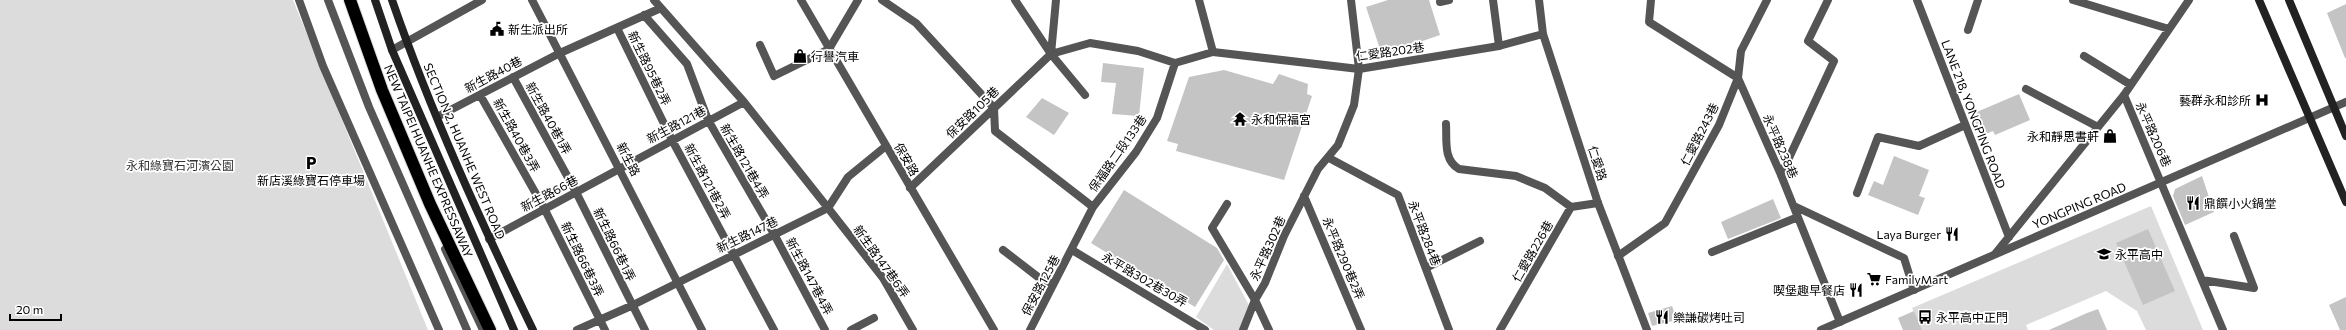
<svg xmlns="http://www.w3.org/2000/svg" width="2346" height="330" font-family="Commissioner,'Noto Sans TC',sans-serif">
<rect width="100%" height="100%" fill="#fff"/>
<path fill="#dcdcdc" d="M0,0H293L428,330H0Z
M2151,206L2203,330H2146L2137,311L2106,291L2026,325L2028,330H1922L1912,308Z
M1227,264L1253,313L1242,330H1214L1196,317Z"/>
<path fill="#c4c4c4" d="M1388,0H1429L1440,35L1382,55L1366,7Z
M2346,4V58H2345L2327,13Z
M1103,63L1144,68L1139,116L1112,114L1116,83L1101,82Z
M1224,70L1273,84L1279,74L1308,84L1307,94L1312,96L1284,180L1176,151L1178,144L1167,141L1189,77Z
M2019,94L2030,120L1995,135L1993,131L1981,136L1972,114Z
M1042,98L1069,113L1054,135L1026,117Z
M1894,156L1929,170L1919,196L1925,198L1918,215L1868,195L1874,181L1883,185Z
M2202,176L2214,212L2185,225L2173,196L2175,189Z
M1124,190L1217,248L1224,260L1195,307L1091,243Z
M1773,199L1781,218L1728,239L1721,222Z
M2148,229L2175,291L2143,305L2116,243Z
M2346,297V330H2340L2329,305Z
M1672,306L1677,320L1652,326L1648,313Z
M2098,309L2107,330H2049L2087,313Z
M1914,311L1922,330H1903L1898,318Z"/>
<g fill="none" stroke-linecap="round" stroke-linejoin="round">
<defs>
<path id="highway" d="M350,0L382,90L430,204L490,330"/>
</defs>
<use href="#highway" stroke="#dbdbdb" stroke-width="14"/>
<path stroke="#555" stroke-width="8" d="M299,0L323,66L439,330
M328,0L369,107L467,330
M654,0L744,102L828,208L883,278L913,330
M882,0L916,23L994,108L995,131L1093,207
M1493,0L1499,46
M1651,0L1649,22L1738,78L1781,175L1840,322
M1917,0L2009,237
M2073,0L2169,29
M1440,2L1449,0
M644,15L687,64L708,120L774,234L825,330
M617,28L672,140L774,330
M1968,30L1978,0
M760,45L774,76L829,49L858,0
M1051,54L1090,43L1138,51L1175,63
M1051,54L1056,0
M1051,54L1085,95
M2084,56L2131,85
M513,77L576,192L645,330
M2026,89L2098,127
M480,95L544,208L605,330
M2124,95L2223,330
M437,117L560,53L661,8
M1446,124C1447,140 1443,160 1459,169L1516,176L1545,188L1571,207
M1781,175L1834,61L1808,41L1828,0
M910,188L1051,54L1015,0
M1857,193L1878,137L1919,146L1965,125
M1304,196L1361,330
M1794,206L1904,258L1914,290
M828,208L848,177L886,146
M489,239L744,102
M445,249L483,330
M1003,250L1038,277L1053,284
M1072,250L1205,330
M1712,252L1798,217
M1995,254L2124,95L2189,0
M1618,256L1665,223L1719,125L1738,78L1741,51L1767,0
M1426,268L1480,241
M2202,280L2254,288L2234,236
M577,330L631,306L828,208
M851,330L874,318
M1030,330L1093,207L1136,152L1157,118L1175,63L1213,52L1199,0
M1243,330L1255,300
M1269,330L1255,300L1265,283L1284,236L1318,169L1338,145L1354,105L1359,69L1351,0
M1500,330L1571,207L1598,203"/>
<path stroke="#555" stroke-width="8" d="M532,0L702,330
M801,0L994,330
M1539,0L1543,34L1598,203L1647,330
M392,50L482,0
M1213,52L1359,69L1499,46L1543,34
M1329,158L1398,195L1449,330
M1227,204L1212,228L1255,300
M1821,330L2346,102"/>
<path stroke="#222" stroke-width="8" d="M375,0L392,50L514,330
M392,0C431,113 481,222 533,330
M2259,0L2346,202
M2289,0L2346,136"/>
<use href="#highway" stroke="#000" stroke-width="12"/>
</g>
<defs>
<symbol id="civic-bare" viewBox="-9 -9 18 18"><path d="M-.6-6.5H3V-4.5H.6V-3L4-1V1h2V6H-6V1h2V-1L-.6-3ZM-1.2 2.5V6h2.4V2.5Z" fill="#000" stroke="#fff" stroke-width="2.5" paint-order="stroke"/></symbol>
<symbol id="shop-bare" viewBox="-9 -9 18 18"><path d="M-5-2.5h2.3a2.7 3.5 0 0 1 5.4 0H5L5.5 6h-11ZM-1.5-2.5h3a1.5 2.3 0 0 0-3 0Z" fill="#000" stroke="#fff" stroke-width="2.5" paint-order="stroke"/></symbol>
<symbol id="hospital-bare" viewBox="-9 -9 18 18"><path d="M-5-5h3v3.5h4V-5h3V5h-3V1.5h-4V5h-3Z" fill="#000" stroke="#fff" stroke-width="2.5" paint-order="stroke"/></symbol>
<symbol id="temple-bare" viewBox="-9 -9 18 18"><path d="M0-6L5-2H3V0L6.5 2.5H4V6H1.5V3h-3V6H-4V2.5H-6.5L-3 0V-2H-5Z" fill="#000" stroke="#fff" stroke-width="2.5" paint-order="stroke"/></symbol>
<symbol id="parking-bare" viewBox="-9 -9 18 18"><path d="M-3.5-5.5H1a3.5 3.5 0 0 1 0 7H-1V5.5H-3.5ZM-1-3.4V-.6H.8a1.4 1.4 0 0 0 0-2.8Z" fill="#000" stroke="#fff" stroke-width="2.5" paint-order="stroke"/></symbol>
<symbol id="restaurant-bare" viewBox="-9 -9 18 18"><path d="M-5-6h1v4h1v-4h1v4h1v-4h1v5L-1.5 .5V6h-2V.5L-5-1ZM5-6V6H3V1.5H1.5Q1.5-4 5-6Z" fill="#000" stroke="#fff" stroke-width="2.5" paint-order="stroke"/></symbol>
<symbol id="school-bare" viewBox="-9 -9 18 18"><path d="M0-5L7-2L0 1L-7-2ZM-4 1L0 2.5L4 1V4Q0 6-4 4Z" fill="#000" stroke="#fff" stroke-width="2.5" paint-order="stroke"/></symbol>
<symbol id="supermarket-bare" viewBox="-9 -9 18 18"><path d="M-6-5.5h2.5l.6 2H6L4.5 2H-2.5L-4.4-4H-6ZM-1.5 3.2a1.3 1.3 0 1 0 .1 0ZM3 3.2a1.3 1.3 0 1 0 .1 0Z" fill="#000" stroke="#fff" stroke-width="2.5" paint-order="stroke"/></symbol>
<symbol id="bus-bare" viewBox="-9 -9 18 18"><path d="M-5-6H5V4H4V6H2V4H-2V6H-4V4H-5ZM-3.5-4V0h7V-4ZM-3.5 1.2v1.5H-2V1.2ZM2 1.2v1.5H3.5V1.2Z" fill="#000" stroke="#fff" stroke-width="2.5" paint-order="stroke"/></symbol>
</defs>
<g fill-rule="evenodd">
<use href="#civic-bare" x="487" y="19" width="20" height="20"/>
<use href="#shop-bare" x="790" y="46" width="20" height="20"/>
<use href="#hospital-bare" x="2252" y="90" width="20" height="20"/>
<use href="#temple-bare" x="1230" y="109" width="20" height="20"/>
<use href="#shop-bare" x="2100" y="126" width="20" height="20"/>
<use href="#parking-bare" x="301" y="153" width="20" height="20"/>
<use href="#restaurant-bare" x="2183" y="193" width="20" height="20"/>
<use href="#restaurant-bare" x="1942" y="224" width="20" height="20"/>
<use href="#school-bare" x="2094" y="244" width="20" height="20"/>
<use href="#supermarket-bare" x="1864" y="269" width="20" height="20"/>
<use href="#restaurant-bare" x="1846" y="280" width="20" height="20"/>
<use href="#restaurant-bare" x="1652" y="307" width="20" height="20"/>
<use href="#bus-bare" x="1915" y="307" width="20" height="20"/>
</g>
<g text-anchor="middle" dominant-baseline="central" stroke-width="3.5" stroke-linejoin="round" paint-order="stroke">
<g font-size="12" fill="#000" stroke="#fff" text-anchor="start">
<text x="508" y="29">新生派出所</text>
<text x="811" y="56">行譽汽車</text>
<text x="2251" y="100" text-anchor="end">藝群永和診所</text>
<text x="1251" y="119">永和保福宮</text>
<text x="2099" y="136" text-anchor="end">永和靜思書軒</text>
<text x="311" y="180" text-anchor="middle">新店溪綠寶石停車場</text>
<text x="2204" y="203">鼎饌小火鍋堂</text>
<text x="1941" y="234" text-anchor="end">Laya Burger</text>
<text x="2115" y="254">永平高中</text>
<text x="1885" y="279">FamilyMart</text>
<text x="1845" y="290" text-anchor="end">喫堡趣早餐店</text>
<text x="1673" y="317">樂謙碳烤吐司</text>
<text x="1936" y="317">永平高中正門</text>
</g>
<g font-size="12" fill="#000" stroke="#fff">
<text transform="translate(1390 51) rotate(-8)">仁愛路202巷</text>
<text transform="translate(650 68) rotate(64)">新生路95巷2弄</text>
<text transform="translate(493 74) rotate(-28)">新生路40巷</text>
<text transform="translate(972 112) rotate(-44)">保安路105巷</text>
<text transform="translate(1974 114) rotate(69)">LANE 218, YONGPING ROAD</text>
<text transform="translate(549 118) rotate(61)">新生路40巷1弄</text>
<text transform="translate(676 124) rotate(-28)">新生路121巷</text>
<text transform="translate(1699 134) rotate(-63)">仁愛路243巷</text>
<text transform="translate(2154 134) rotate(66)">永平路206巷</text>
<text transform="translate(517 135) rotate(61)">新生路40巷3弄</text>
<text transform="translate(1781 146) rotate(66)">永平路238巷</text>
<text transform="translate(465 151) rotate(67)">SECTION 2, HUANHE WEST ROAD</text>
<text transform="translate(1117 153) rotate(-55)">保福路二段133巷</text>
<text transform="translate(629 159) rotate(63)">新生路</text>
<text transform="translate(907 159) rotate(60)">保安路</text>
<text transform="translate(429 161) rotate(67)">NEW TAIPEI HUANHE EXPRESSAWAY</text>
<text transform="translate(745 161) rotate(60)">新生路121巷4弄</text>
<text transform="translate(1598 163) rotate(72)">仁愛路</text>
<text transform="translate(708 181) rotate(62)">新生路121巷2弄</text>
<text transform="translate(549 193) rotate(-28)">新生路66巷</text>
<text transform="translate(2079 205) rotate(-23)">YONGPING ROAD</text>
<text transform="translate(1425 233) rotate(69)">永平路284巷</text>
<text transform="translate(747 234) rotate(-26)">新生路147巷</text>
<text transform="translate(615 244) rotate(64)">新生路66巷1弄</text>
<text transform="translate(1267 248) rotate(-66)">永平路302巷</text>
<text transform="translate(1532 251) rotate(-60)">仁愛路226巷</text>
<text transform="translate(1344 258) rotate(67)">永平路290巷2弄</text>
<text transform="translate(583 259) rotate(64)">新生路66巷3弄</text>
<text transform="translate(882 261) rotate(54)">新生路147巷6弄</text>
<text transform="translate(810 276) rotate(62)">新生路147巷4弄</text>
<text transform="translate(1145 279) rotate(30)">永平路302巷30弄</text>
<text transform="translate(1040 285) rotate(-62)">保安路125巷</text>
</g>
<g font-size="12" fill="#333" stroke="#fff">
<text x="180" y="165">永和綠寶石河濱公園</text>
</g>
</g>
<path d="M10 314v6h51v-6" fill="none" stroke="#000000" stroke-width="2"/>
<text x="16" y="314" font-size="12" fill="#000000" stroke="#ffffff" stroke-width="3" paint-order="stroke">20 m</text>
</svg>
